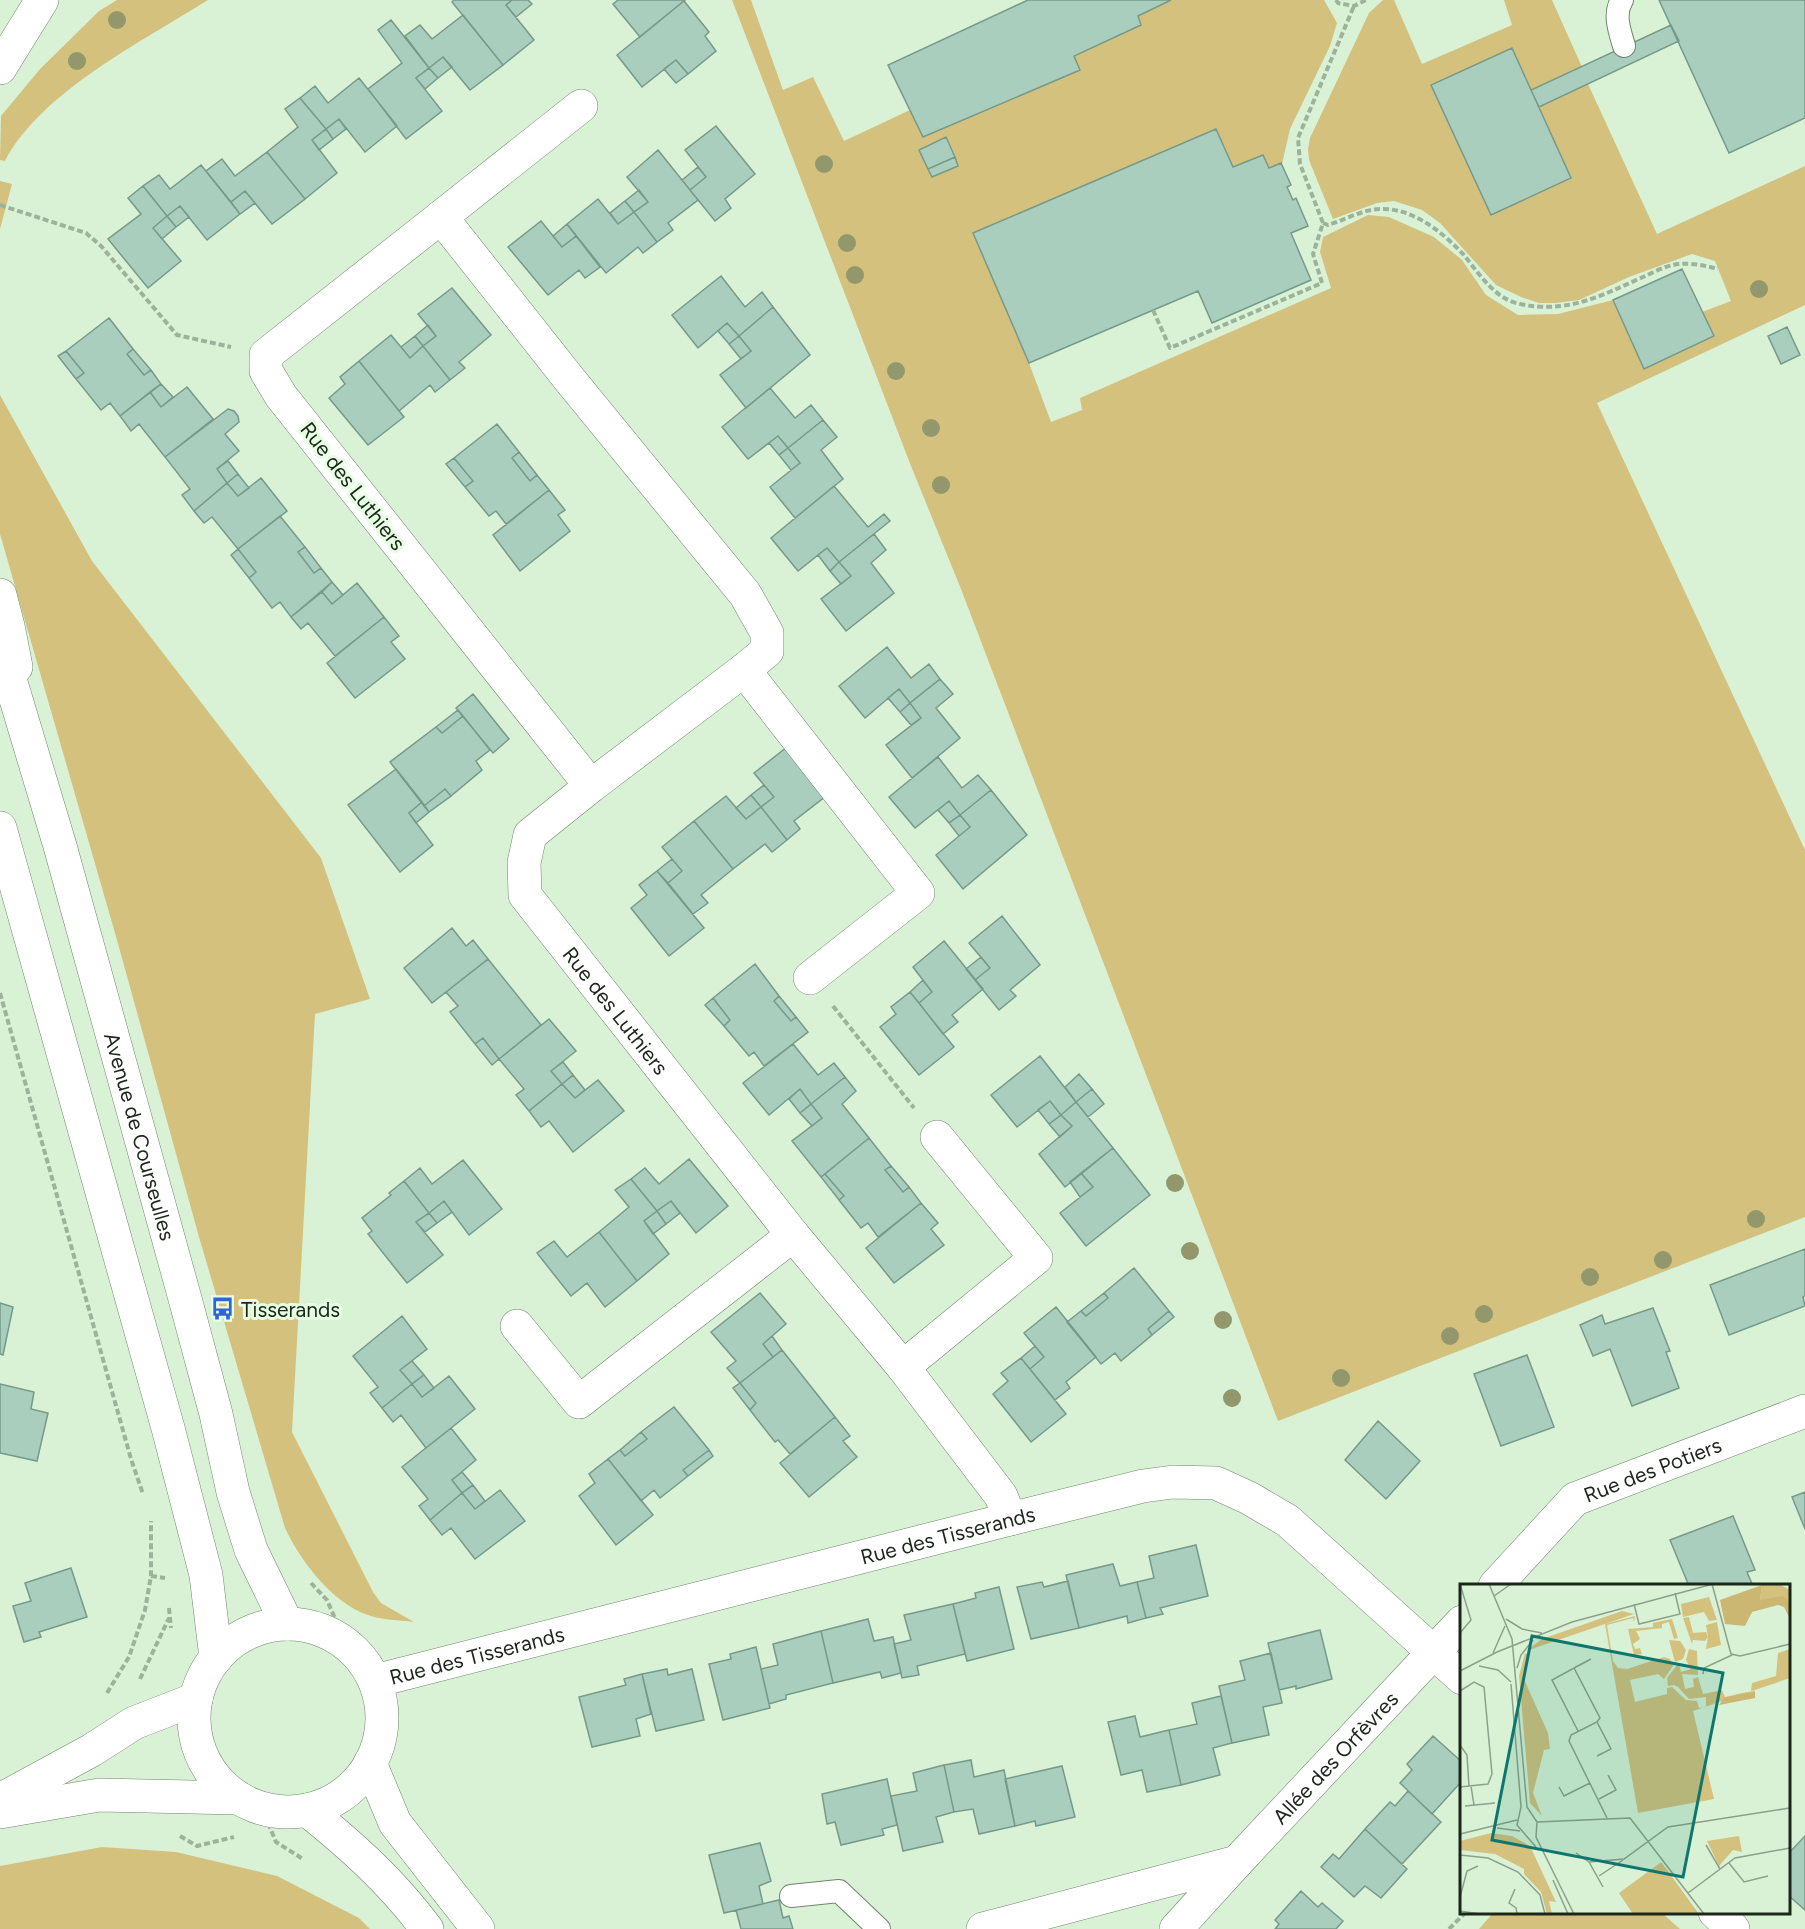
<svg xmlns="http://www.w3.org/2000/svg" width="1805" height="1929" font-family="Figtree,sans-serif">
<rect width="100%" height="100%" fill="#d9f2d6"/>
<path fill="#d4c17d" d="M117,0H208C143,41 41,92 5,161L0,160L1,116L40,69L99,11Z
M732,0H751L783,90L813,77L844,141L910,110L923,137L1079,70L1074,56L1141,25L1138,16L1171,0H1324L1337,23L1330,46L1290,129L1282,164L1269,168L1263,155L1233,167L1216,129L1029,363L1051,422L1082,410L1080,398L1331,288L1320,252L1323,237L1368,215L1389,217L1434,237L1462,260L1486,295L1518,315L1558,314L1613,300L1645,369L1714,336L1702,312L1731,301L1715,261L1692,254L1629,277L1579,300L1556,303H1539L1521,297L1496,285L1440,223L1422,210L1394,201L1377,203L1333,219L1309,160L1308,149L1310,138L1369,13L1383,0H1394L1422,64L1512,25L1504,0H1552L1582,67L1531,90L1512,49L1491,215L1571,178L1539,107L1588,84L1657,234L1805,166V305L1597,403L1805,850V1217L1278,1421L961,589L911,466Z
M0,181L12,184L0,229Z
M0,395L92,561L321,858L370,999L315,1014L292,1432L373,1592L381,1603L414,1622C399,1620 382,1620 368,1615C332,1603 300,1560 285,1528L199,1237L117,940L0,534Z
M102,1847L176,1852L277,1876L359,1918L370,1929H0V1866Z
M1494,1912L1662,1913L1680,1929H1479Z"/>
<path fill="#a9cebd" stroke="#769a8a" stroke-width="1.5" d="M454,0H512L506,5L534,40L503,65L452,2Z
M512,0H528L532,4L516,17L506,5Z
M618,0H685L640,37L613,4Z
M1028,0H1171L1138,16L1141,25L1074,56L1080,70L923,137L888,65Z
M1659,0H1805V118L1729,153Z
M684,1L709,32L705,36L716,51L688,74L676,60L642,87L617,55Z
M463,15L503,65L470,90L443,57L429,68L405,36L420,25L432,39Z
M391,20L429,68L416,78L442,111L406,139L368,89L402,63L378,30Z
M1671,25L1679,41L1539,107L1531,90Z
M1512,48L1571,178L1491,215L1431,85Z
M443,57L452,67L438,78L429,68Z
M676,60L688,74L676,83L664,69Z
M429,68L438,78L425,89L416,78Z
M359,78L397,126L365,152L339,119L326,129L300,98L315,86L328,103Z
M300,98L326,129L312,140L337,173L305,199L267,152L298,127L285,109Z
M339,119L346,129L333,139L326,129Z
M716,126L755,174L725,199L731,208L715,221L690,190L706,177L685,150Z
M326,129L333,139L319,150L312,140Z
M1216,129L1233,167L1263,155L1269,168L1281,163L1291,185L1287,187L1293,200L1296,198L1308,226L1291,233L1311,280L1212,323L1198,291L1029,363L973,233Z
M946,137L955,157L928,169L919,150Z
M658,150L698,200L668,223L673,230L657,242L634,212L648,202L627,177Z
M267,152L305,199L272,224L245,191L231,202L206,171L222,159L235,176Z
M955,157L958,166L932,177L928,169Z
M201,165L240,214L207,240L180,206L167,216L143,186L159,175L170,189Z
M698,167L706,177L690,190L682,180Z
M143,186L167,216L153,228L181,261L148,288L108,239L141,214L128,198Z
M639,190L648,202L634,212L625,201Z
M245,191L255,203L240,214L231,202Z
M598,199L618,224L634,212L657,242L643,253L638,247L606,273L567,224Z
M625,201L634,212L618,224L610,213Z
M180,206L189,217L176,227L167,216Z
M167,216L176,227L162,239L153,228Z
M541,221L562,247L576,236L600,267L585,278L579,270L548,295L508,247Z
M567,224L576,236L562,247L553,236Z
M1682,269L1714,336L1644,369L1613,300Z
M721,276L745,307L762,292L773,307L739,336L727,323L698,348L672,315Z
M452,288L491,335L459,362L465,368L450,380L423,346L436,336L418,314Z
M773,307L810,355L746,408L720,375L751,351L739,336Z
M109,318L133,349L127,354L144,375L151,370L161,384L120,416L110,403L101,410L76,379L84,373L66,351Z
M727,323L739,336L729,344L718,331Z
M428,325L436,336L423,346L415,336Z
M1787,327L1800,355L1781,364L1768,336Z
M391,335L410,358L423,346L450,380L435,392L430,385L399,411L359,361Z
M415,336L423,346L410,358L401,347Z
M739,336L751,351L741,359L729,344Z
M133,349L151,370L144,375L127,354Z
M66,351L84,373L76,379L58,356Z
M359,361L404,417L368,445L329,398L345,384L340,377Z
M161,384L173,397L161,407L150,392Z
M187,387L213,419L165,457L139,424L131,431L120,416L150,392L161,407Z
M770,388L795,418L811,405L823,420L788,448L778,436L748,459L722,427Z
M228,409L234,411L238,416L239,422L225,434L239,451L217,469L227,483L194,511L182,495L190,489L165,457Z
M823,420L837,437L821,450L843,479L795,518L770,487L800,463L788,448Z
M497,424L519,452L512,458L530,481L537,475L549,490L506,524L496,511L489,516L465,487L473,481L454,458Z
M778,436L788,448L779,455L769,443Z
M788,448L800,463L791,470L779,455Z
M519,452L537,475L530,481L512,458Z
M454,458L473,481L465,487L446,464Z
M228,461L238,474L227,483L217,469Z
M238,474L249,488L238,496L227,483Z
M261,478L287,511L238,549L212,517L204,523L194,511L227,483L238,496Z
M834,486L868,527L884,514L890,521L839,562L827,548L798,571L771,538Z
M549,490L565,510L558,515L570,531L520,571L493,535Z
M280,516L305,547L298,552L314,573L321,568L332,582L291,617L280,602L272,608L249,578L256,572L238,549Z
M874,534L886,550L871,563L894,593L846,631L821,599L851,576L839,562Z
M305,547L321,568L314,573L298,552Z
M827,548L839,562L830,571L818,555Z
M238,549L256,572L249,578L231,555Z
M839,562L851,576L841,584L830,571Z
M332,582L343,595L332,604L322,592Z
M357,583L384,617L335,656L308,623L301,629L291,617L322,592L332,604Z
M384,617L399,636L391,642L405,659L355,698L327,663Z
M887,647L911,678L929,664L940,679L910,703L899,689L865,718L839,686Z
M940,679L953,694L936,708L960,738L912,778L886,745L921,718L910,703Z
M899,689L910,703L900,712L888,698Z
M473,694L509,739L493,753L456,708Z
M910,703L921,718L911,725L900,712Z
M458,710L463,716L442,733L436,727Z
M463,716L490,750L476,761L482,770L451,796L445,789L424,806L390,762L436,727L442,733Z
M787,747L826,796L794,821L800,829L787,840L761,807L774,797L754,773Z
M938,757L962,788L978,775L991,790L960,815L949,801L915,828L889,797Z
M396,769L422,802L409,813L433,845L400,872L348,805Z
M764,785L774,797L761,807L751,795Z
M445,789L451,796L429,812L424,806Z
M991,790L1027,835L963,889L936,855L970,827L960,815Z
M751,795L761,807L746,819L736,808Z
M726,796L746,819L761,807L787,840L772,852L765,844L733,869L694,821Z
M949,801L960,815L949,823L938,810Z
M422,802L429,812L416,823L409,813Z
M960,815L970,827L959,836L949,823Z
M694,821L733,869L701,895L708,903L693,914L668,883L682,871L662,847Z
M672,859L682,871L668,883L657,871Z
M657,871L704,928L669,956L631,908L647,895L639,885Z
M1002,916L1040,965L1010,990L1016,996L999,1010L975,980L990,968L969,943Z
M452,928L466,946L473,940L488,959L432,1003L404,968Z
M944,941L983,989L952,1015L958,1022L943,1034L919,1003L932,992L913,967Z
M981,957L990,968L975,980L966,969Z
M488,959L541,1025L499,1059L483,1038L475,1044L450,1012L458,1006L446,992Z
M755,964L779,996L774,1001L791,1021L796,1017L808,1032L764,1066L754,1052L749,1056L724,1026L730,1020L713,998Z
M923,980L932,992L919,1003L910,992Z
M910,992L954,1047L919,1075L880,1027L896,1014L891,1007Z
M779,996L796,1017L791,1021L774,1001Z
M713,998L730,1020L724,1026L705,1005Z
M549,1019L576,1051L551,1071L562,1084L529,1111L516,1095L524,1089L499,1059Z
M483,1038L499,1059L492,1065L475,1044Z
M793,1044L818,1075L834,1063L845,1077L811,1104L800,1089L769,1115L743,1083Z
M1040,1056L1076,1102L1061,1115L1050,1101L1017,1127L991,1095Z
M563,1062L573,1075L562,1084L551,1071Z
M1079,1074L1092,1089L1076,1102L1065,1087Z
M573,1075L585,1090L575,1098L562,1084Z
M845,1077L856,1091L842,1104L869,1138L821,1177L792,1141L822,1118L811,1104Z
M598,1080L624,1111L573,1152L549,1121L541,1127L529,1111L562,1084L575,1098Z
M800,1089L811,1104L800,1113L789,1099Z
M1092,1089L1104,1104L1088,1117L1076,1102Z
M1050,1101L1061,1115L1049,1124L1038,1110Z
M1076,1102L1113,1148L1065,1187L1039,1154L1072,1126L1061,1115Z
M811,1104L822,1118L812,1126L800,1113Z
M1061,1115L1072,1126L1060,1137L1049,1124Z
M869,1138L891,1166L885,1170L903,1192L909,1187L921,1203L878,1237L868,1223L861,1228L839,1200L844,1196L825,1174Z
M1113,1148L1150,1195L1086,1246L1060,1213L1093,1187L1081,1173Z
M689,1159L728,1206L696,1233L671,1201L657,1211L631,1179L645,1168L659,1184Z
M463,1160L502,1209L469,1235L444,1201L429,1213L404,1181L420,1168L432,1184Z
M891,1166L909,1187L903,1192L885,1170Z
M1081,1173L1093,1187L1080,1197L1070,1182Z
M825,1174L844,1196L839,1200L821,1177Z
M631,1179L657,1211L644,1221L669,1254L637,1281L599,1232L629,1207L615,1190Z
M404,1181L429,1213L416,1222L443,1255L407,1283L368,1234L372,1231L362,1218L391,1195L389,1193Z
M444,1201L452,1212L437,1223L429,1213Z
M671,1201L680,1213L666,1224L657,1211Z
M921,1203L938,1223L931,1229L944,1245L894,1283L866,1248Z
M657,1211L666,1224L653,1234L644,1221Z
M429,1213L437,1223L425,1232L416,1222Z
M599,1232L637,1281L605,1307L587,1283L571,1296L537,1253L554,1241L567,1257Z
M1805,1249V1296L1803,1297L1805,1306L1729,1335L1710,1285Z
M1134,1268L1169,1311L1148,1329L1152,1335L1121,1361L1115,1353L1101,1364L1067,1322L1081,1311L1086,1316L1108,1298L1104,1293Z
M760,1293L786,1324L763,1344L773,1357L740,1383L727,1368L736,1361L711,1332Z
M1104,1293L1108,1298L1086,1316L1081,1311Z
M0,1303L13,1307L3,1355L0,1354Z
M1056,1307L1096,1357L1066,1382L1070,1388L1055,1400L1030,1369L1044,1357L1024,1333Z
M1653,1308L1670,1351L1666,1352L1679,1388L1632,1406L1610,1349L1593,1356L1580,1325L1602,1315L1605,1324Z
M1169,1311L1174,1317L1152,1335L1148,1329Z
M402,1316L427,1349L400,1370L412,1384L382,1408L370,1393L378,1387L353,1356Z
M772,1336L782,1350L773,1357L763,1344Z
M1035,1346L1044,1357L1030,1369L1021,1358Z
M782,1350L835,1417L790,1454L778,1440L775,1442L750,1410L756,1403L740,1383Z
M1527,1355L1554,1427L1501,1446L1474,1374Z
M1021,1358L1066,1414L1031,1442L993,1394L1008,1381L1001,1373Z
M412,1361L424,1375L412,1384L400,1370Z
M424,1375L434,1388L422,1397L412,1384Z
M449,1376L475,1409L426,1448L401,1415L393,1422L382,1408L412,1384L422,1397Z
M740,1383L756,1403L750,1410L733,1388Z
M0,1384L34,1392L31,1409L48,1413L37,1461L0,1453Z
M674,1407L709,1450L683,1470L688,1476L660,1498L654,1490L641,1501L608,1459L620,1450L625,1456L647,1439L641,1432Z
M835,1417L850,1436L843,1441L857,1457L809,1497L780,1463Z
M1378,1421L1420,1461L1386,1499L1345,1460Z
M451,1428L476,1460L452,1480L462,1493L430,1520L419,1506L428,1499L402,1467Z
M641,1432L647,1439L625,1456L620,1450Z
M709,1450L713,1456L688,1476L683,1470Z
M608,1459L653,1515L616,1545L579,1496L595,1483L589,1474Z
M462,1472L473,1485L462,1493L452,1480Z
M473,1485L485,1501L475,1509L462,1493Z
M500,1490L525,1521L475,1559L451,1528L442,1535L430,1520L462,1493L475,1509Z
M1805,1492V1529L1792,1497Z
M1733,1516L1755,1570L1747,1572L1753,1586H1689L1670,1540Z
M1196,1545L1208,1596L1160,1608L1163,1614L1146,1618L1137,1582L1154,1578L1149,1556Z
M1113,1564L1120,1586L1137,1582L1146,1618L1128,1623L1127,1616L1079,1628L1066,1575Z
M71,1568L87,1617L39,1632L41,1637L24,1642L13,1606L31,1601L25,1583Z
M1068,1581L1079,1628L1031,1639L1017,1587L1042,1582L1044,1587Z
M999,1587L1014,1649L967,1661L953,1604L976,1598L975,1593Z
M953,1604L965,1654L917,1666L919,1675L902,1678L894,1644L911,1640L904,1615Z
M868,1619L874,1641L893,1637L901,1673L882,1678L880,1672L833,1683L821,1631Z
M1320,1630L1332,1679L1296,1689V1686L1279,1690L1268,1643Z
M821,1631L833,1683L786,1695V1699L769,1704L761,1669L778,1665L773,1644Z
M756,1647L770,1708L723,1720L709,1664L731,1659L730,1654Z
M1271,1653L1282,1703L1263,1707L1269,1735L1232,1743L1219,1686L1245,1680L1240,1661Z
M667,1669L668,1675L692,1669L704,1720L656,1731L642,1674Z
M642,1674L651,1714L636,1719L640,1736L592,1747L579,1697L626,1685L624,1679Z
M1221,1696L1232,1743L1213,1748L1220,1775L1181,1785L1169,1730L1197,1724L1192,1703Z
M1135,1716L1140,1737L1169,1730L1181,1785L1147,1792L1142,1770L1121,1775L1108,1722Z
M1433,1736L1462,1762V1781L1432,1814L1400,1783L1412,1770L1407,1764Z
M971,1760L974,1777L1004,1770L1015,1826L979,1834L973,1809L954,1812L944,1765Z
M944,1765L954,1812L936,1817L943,1842L903,1851L891,1796L917,1791L913,1773Z
M1062,1766L1075,1817L1036,1826L1035,1821L1015,1826L1005,1779Z
M887,1779L897,1825L882,1829L884,1835L841,1845L835,1822L827,1824L822,1794Z
M1408,1791L1441,1822L1402,1864L1365,1829L1390,1802L1395,1806Z
M1365,1829L1407,1869L1381,1898L1365,1886L1354,1897L1321,1867L1333,1854L1339,1859Z
M1805,1836V1910L1788,1895V1854Z
M760,1843L771,1881L759,1886L763,1904L724,1913L709,1855Z
M1301,1891L1318,1907L1322,1903L1343,1921L1336,1929H1275L1279,1924L1275,1920Z
M779,1900L783,1918L789,1916L793,1929H741L736,1910Z"/>
<g fill="none" stroke-linecap="round" stroke-linejoin="round">
<defs>
<path id="lane" d="M1622,0C1613,14 1620,32 1624,46
M791,1896L839,1891L879,1929"/>
<g id="street">
<path d="M441,217L581,106"/>
<path d="M744,670L918,893L810,978"/>
<path id="s1" d="M591,786L281,396L266,371V355L441,217L570,380L745,594L767,633V651L744,670L591,786L530,835L524,863L525,895L793,1235L903,1367L1001,1496L1010,1519"/>
<path d="M517,1326L579,1402L793,1235"/>
<path d="M903,1367L1036,1258L937,1137"/>
<path id="s2" d="M1495,1586L1575,1499L1805,1411"/>
<path id="s3" d="M375,1681L1010,1519L1143,1486L1173,1482L1216,1483L1249,1498L1288,1521L1462,1678"/>
<path d="M1715,1912L1733,1929"/>
<path id="s4" d="M983,1929L1237,1862L1462,1622"/>
<path d="M1176,1929L1237,1862"/>
</g>
<g id="secondary">
<path d="M0,68L42,0"/>
<path d="M0,595L8,626L16,667"/>
<path id="s5" d="M0,646L60,846L184,1295L216,1414L233,1492L251,1550L287,1624"/>
<path d="M0,828L168,1428L206,1575L216,1658"/>
<circle cx="288" cy="1718" r="94"/>
<path d="M370,1763L395,1823L478,1929"/>
<path d="M0,1800L92,1750L134,1723L196,1699"/>
<path d="M307,1810C353,1847 392,1882 427,1929"/>
<path d="M0,1812L99,1795L239,1798"/>
</g>
</defs>
<use href="#lane" stroke="#6f856c" stroke-width="24"/>
<use href="#street" stroke="#6f856c" stroke-width="34"/>
<use href="#secondary" stroke="#6f856c" stroke-width="34"/>
<path stroke="#9db19b" stroke-width="4" stroke-dasharray="6 3" stroke-linecap="butt" d="M1336,0L1338,3L1354,6L1366,0
M0,205L86,233L101,246L177,335L231,347
M1323,223L1328,225C1345,220 1363,209 1381,209C1413,208 1442,232 1463,254C1479,273 1494,299 1520,304C1567,314 1601,296 1643,277C1652,273 1663,267 1673,265C1688,262 1703,265 1718,269
M1153,310L1170,348L1322,283L1313,254L1323,223L1300,164L1298,138L1354,6
M0,993L131,1459L143,1494
M833,1006L914,1108
M151,1576L165,1578
M311,1583L327,1600L346,1644
M169,1608L171,1628
M140,1679L169,1618
M107,1693L129,1657L145,1610L151,1576V1521
M268,1823L276,1842L303,1859
M180,1836L197,1846L234,1837
M1449,1929L1466,1912"/>
<use href="#lane" stroke="#fff" stroke-width="22"/>
<use href="#street" stroke="#fff" stroke-width="33"/>
<use href="#secondary" stroke="#fff" stroke-width="33"/>
</g>
<g fill="#93976c">
<circle cx="117" cy="20" r="9"/>
<circle cx="77" cy="61" r="9"/>
<circle cx="824" cy="164" r="9"/>
<circle cx="847" cy="243" r="9"/>
<circle cx="855" cy="275" r="9"/>
<circle cx="1759" cy="289" r="9"/>
<circle cx="896" cy="371" r="9"/>
<circle cx="931" cy="428" r="9"/>
<circle cx="941" cy="485" r="9"/>
<circle cx="1175" cy="1183" r="9"/>
<circle cx="1756" cy="1219" r="9"/>
<circle cx="1190" cy="1251" r="9"/>
<circle cx="1663" cy="1260" r="9"/>
<circle cx="1590" cy="1277" r="9"/>
<circle cx="1484" cy="1314" r="9"/>
<circle cx="1223" cy="1320" r="9"/>
<circle cx="1450" cy="1336" r="9"/>
<circle cx="1341" cy="1378" r="9"/>
<circle cx="1232" cy="1398" r="9"/>
</g>
<defs>
<symbol id="bus-bare" viewBox="-9 -9 18 18"><path d="M-5-6H5V4H4V6H2V4H-2V6H-4V4H-5ZM-3.5-4V0h7V-4ZM-3.5 1.2v1.5H-2V1.2ZM2 1.2v1.5H3.5V1.2Z" fill="#3165d4" stroke="#e6ffe3" stroke-width="2.5" paint-order="stroke"/></symbol>
</defs>
<g fill-rule="evenodd">
<use href="#bus-bare" x="206" y="1292" width="33" height="33"/>
</g>
<g text-anchor="middle" dominant-baseline="central" stroke-width="6" stroke-linejoin="round" paint-order="stroke">
<g font-size="21" fill="#1c261b" stroke="#e6ffe3">
<text transform="translate(353 486) rotate(52)">Rue des Luthiers</text>
<text stroke="none"><textPath href="#s1" startOffset="1821">Rue des Luthiers</textPath></text>
<text stroke="none"><textPath href="#s5" startOffset="510">Avenue de Courseulles</textPath></text>
<text stroke="none"><textPath href="#s2" startOffset="201">Rue des Potiers</textPath></text>
<text stroke="none"><textPath href="#s3" startOffset="591">Rue des Tisserands</textPath></text>
<text stroke="none"><textPath href="#s3" startOffset="105">Rue des Tisserands</textPath></text>
<text stroke="none"><textPath href="#s4" startOffset="406">Allée des Orfèvres</textPath></text>
</g>
<g font-size="21" fill="#1c261b" stroke="#e6ffe3" text-anchor="start">
<text x="241" y="1309">Tisserands</text>
</g>
</g>
<g transform="translate(1460 1584)">
<rect width="330" height="330" fill="#d9f2d6"/>
<path d="M319,0L330,6V18L300,16L302,1ZM249,13L257,36L249,37L244,28L223,33L221,20ZM162,27L174,30L66,67L82,55ZM175,32L174,38L173,34L147,41L153,77L158,84L167,85L204,73L210,75L213,82L204,95L198,90L170,96L175,118L207,110V104L212,103L226,116L237,117L239,124L246,123V113L229,115L218,103L214,101L208,102L207,94L217,81L219,80L221,88L231,85L226,76L229,65L237,67L238,91L222,90L225,105L234,103L233,95L238,93L243,110L262,106L265,113L291,107L292,99L316,92L318,69L330,65V94L233,127L254,215L178,229L145,40ZM229,33L233,49L246,48L248,53L246,41L257,38L261,61L246,65L248,53L245,57L233,56L232,60L223,34ZM212,35L218,54L214,55L209,38L202,40V44L176,47L180,55L173,60L175,65L180,64L182,70L174,71L168,45L193,43V39ZM209,56L220,57L226,66L223,75L215,78ZM65,69L69,71L63,93L88,149L90,165L84,166L73,209L82,232L70,219L59,92ZM31,249L52,252L70,262L96,318L89,317L92,330H87L81,308L64,290V285L35,270L0,266V257ZM279,252L282,268L273,266L259,282L247,257ZM200,279H202L239,330H173L159,309Z" fill="#d4c17d"/>
<path d="M302,1L300,16L323,12L330,18V35L324,23L318,21L292,28L285,42L265,40L260,16ZM295,107V114L259,121L264,114Z" fill="#cbb771"/>
<path fill="none" stroke="#8da08b" stroke-width="1.5" d="M29,0L52,55L67,223L77,238L76,253L114,330M252,0L271,70L280,72L330,60M34,12L51,0M174,20L179,40L220,30L215,9M46,35L62,45L82,49M0,49L11,36L0,0M33,69L45,42M19,82L38,86L51,98M57,84L61,71L73,56M114,84L131,75M0,87L37,68L112,38L253,0M243,90L244,84L272,71M51,100L61,223L57,241L76,263M0,107L14,98L24,103L32,190L28,200L0,203M137,138L151,165L137,172M118,147L92,96L114,84L140,134L137,138L111,151L109,157L147,234M0,161L7,171L9,202M11,202L14,221M99,203L104,212L130,199M139,215L156,206L148,191M5,222L35,219M77,238L170,234L244,330M37,244L60,247M0,250L57,236M246,261L260,285M116,269L129,278L143,303M0,271L28,274L58,288L80,311L85,330M129,278L164,275L208,243L330,224M269,279L284,298L308,292M139,292L163,276M93,296L108,330M55,305L49,319L56,324L57,330M228,309L275,274L330,264M0,313L7,287L18,282M0,327L20,330"/>
<path fill="#0f766e" fill-opacity="0.15" stroke="#0f766e" stroke-width="3" d="M72,52L263,89L223,293L32,256Z"/>
<rect width="330" height="330" fill="none" stroke="#1c261b" stroke-width="3"/>
</g>
</svg>
